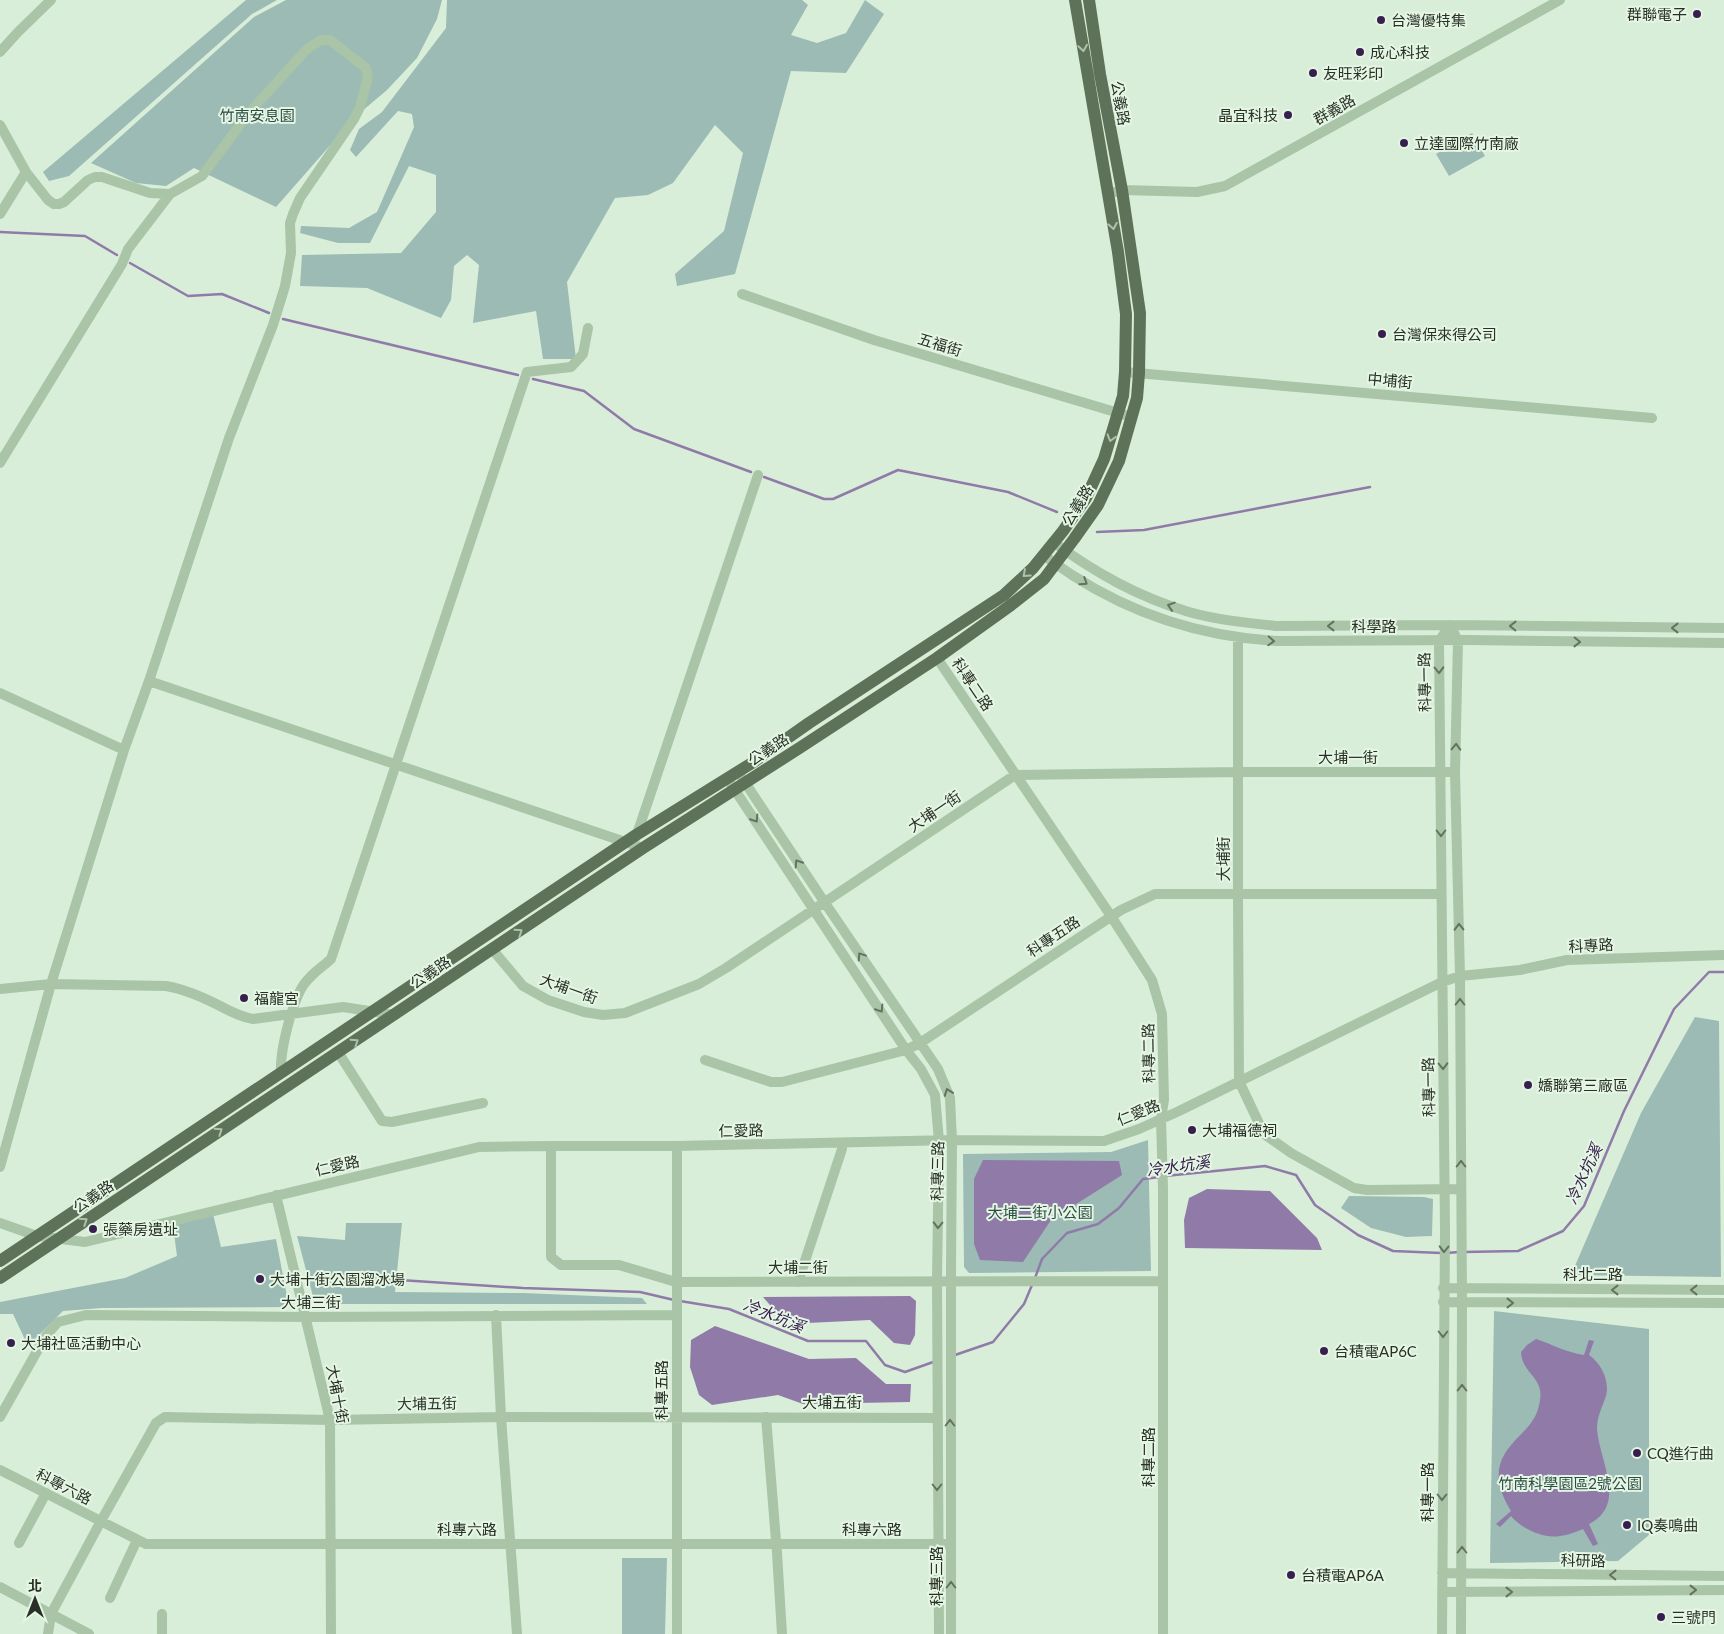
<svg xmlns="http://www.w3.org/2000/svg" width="1724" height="1634" font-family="Lato,'Noto Sans TC',sans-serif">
<rect width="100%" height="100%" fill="#d9eed9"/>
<path fill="#9bbbb4" d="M246,0H277L252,14L69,176L49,181L43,172Z
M286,0H442L437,19L417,58L387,90L355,117L276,207L194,168L166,186L136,183L91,163L254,17Z
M447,0H802L808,5L791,35L817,43L846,33L865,0L884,14L846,73L791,71L735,274L677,286L675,274L724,231L743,153L715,125L673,183L648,195L615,198L567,282L576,359H543L536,311L473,323L479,265L467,255L454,266L451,300L441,318L367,288L300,286L302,255L401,253L436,212V175L409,166L370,243H338L300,233L301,226L349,228L377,212L414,127L412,114L398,111L356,157L350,150L359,129L382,112L446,28Z
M1472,133L1485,156L1449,176L1436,154Z
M1695,1017L1719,1021L1721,1277L1571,1275L1641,1113Z
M1148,1140L1151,1271L969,1273L964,1267L963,1154L1111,1152Z
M1349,1196L1424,1197L1433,1199L1432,1236L1406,1237L1371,1228L1341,1208Z
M213,1214L221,1247L276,1239L289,1307L101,1308L63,1311L28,1346L13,1314H0V1302L125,1278L177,1256L173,1226Z
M346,1223H402L395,1292L523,1293L642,1298L647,1304H315L297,1236L345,1240Z
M1494,1311L1649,1329V1535L1618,1561L1490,1563Z
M622,1558H667L665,1634H622Z"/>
<path fill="#907ba8" d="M983,1160L1119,1161L1122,1175L1051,1220L1023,1262L980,1260L974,1244V1179Z
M1207,1189L1270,1191L1317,1238L1322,1250L1185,1248L1184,1220L1189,1198Z
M910,1296L916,1301L915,1335L910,1345L894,1343L870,1320L807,1323L776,1312L763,1297Z
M715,1326L809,1359L856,1358L886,1384H911L910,1402L803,1404L778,1395L712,1405L699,1395L690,1367L691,1340Z
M1536,1339C1554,1345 1565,1352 1584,1355L1589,1340L1594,1341L1589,1355C1601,1363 1610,1381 1606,1396C1602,1408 1597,1416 1597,1429C1599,1460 1628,1505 1589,1524L1598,1544L1593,1546L1583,1529C1576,1532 1568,1535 1560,1536C1543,1539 1522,1529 1511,1516L1500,1527L1496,1524L1511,1511C1497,1488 1492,1466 1512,1444C1525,1429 1537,1422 1540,1400C1544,1377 1522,1374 1521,1352L1527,1345Z"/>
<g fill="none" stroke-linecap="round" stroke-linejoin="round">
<path stroke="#907ba8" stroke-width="2.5" d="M0,232L85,236L117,255
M130,263L188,296L222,294L269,313
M283,319L518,375
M533,379L584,391L634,429L751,472
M764,477L824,499H833L898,470L1008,492L1057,512
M1097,532L1144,530L1370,487
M1165,1176L1265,1166L1296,1175L1315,1205L1358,1235L1393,1251L1441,1253
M1464,1252L1518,1251L1563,1231L1584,1206L1624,1111L1674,1009L1709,972H1724
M1447,1253L1459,1252
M1035,1278L1042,1259L1067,1233L1098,1224L1119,1208L1143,1179L1160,1177
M400,1280L523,1288L640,1292L674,1300
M680,1301L729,1309L808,1341H866L885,1365L905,1372L936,1361
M955,1355L993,1342L1024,1304L1032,1285"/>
<path stroke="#a9c4a6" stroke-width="10" d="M0,52L18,32L51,0
M0,125L26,172L48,200L54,204H59L64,202L88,180L95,177H102L150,193L170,194L202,176L248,114L307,49L321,40H330L366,68L368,77L360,107L354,119L300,198L293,214L290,223L291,253L285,286L273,325L229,438L149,681L124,750L51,984L0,1167
M1115,192L1122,190L1197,192L1225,186L1560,0
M0,214L26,172
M742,294L874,340L1132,417
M1125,372L1652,418
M0,463L122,264L128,249L170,194
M1053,542C1096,573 1138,597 1189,612C1217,620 1248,623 1277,626L1450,625L1724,628
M1044,555C1053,563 1062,568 1072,575C1134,615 1204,637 1278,641L1468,640L1724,643
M1450,625L1458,641L1455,772L1460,976L1462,1303L1461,1634
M1238,637V894L1239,1081L1264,1134L1291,1153L1354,1188L1367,1190L1461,1189
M937,658L1111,916L1152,980L1162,1014L1164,1100L1161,1118L1163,1190V1634
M149,681L643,848
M0,693L124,750
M742,778L825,903L938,1069L950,1098L952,1140L951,1269V1634
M731,784L906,1050L921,1069L935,1095L939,1141L937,1281L939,1634
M636,837L758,475
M492,949L523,986L548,1000L584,1012L603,1015L625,1013L699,984L726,968L1015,775L1238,772H1455
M0,989L51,984L166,986C184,989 209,1000 226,1009C236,1014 242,1017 253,1019L343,1007L395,1015
M338,1052L382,1121L392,1122L483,1103
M705,1060L771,1082H782L906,1050L920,1043L1121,910L1155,894H1441
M281,1071C280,1050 291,1008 301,989C307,977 321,968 331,959L527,372L571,367L583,354L588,328
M551,1146V1257L561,1265H619L676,1282L1163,1281
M677,1146V1634
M276,1195L330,1420L331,1634
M0,1223L37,1236L85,1242L479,1147L551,1146H677L952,1140L1104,1141L1139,1129L1177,1112L1442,982L1460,976L1520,970L1567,960L1724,955
M798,1282L842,1149V1143
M1443,1288L1724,1290
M1443,1302L1724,1303
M496,1315L501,1417L517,1634
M0,1417L45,1337L58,1322L86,1315L306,1317L676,1315
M766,1417L777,1553L782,1634
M0,1470L146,1544H951
M19,1543L46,1493
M1442,1573L1724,1576
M0,1587L89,1634
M1442,1592L1724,1590
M110,1598L137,1540
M162,1614V1634
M48,1634L51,1614L101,1521L156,1423L165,1417L330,1420L501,1417L938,1418
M1442,1634L1445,1231L1439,641L1450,625"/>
<path stroke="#5e7259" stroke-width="12" d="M0,1261L636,835L752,763L809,723L1004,595L1033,568L1063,531L1086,498L1104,459L1123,396L1125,372L1126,314L1118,252L1075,0
M0,1278L643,848L801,747L937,658L1011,605L1044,579L1074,539L1098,505L1119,461L1137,398L1139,373L1140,313L1122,190L1100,74L1089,0"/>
</g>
<defs><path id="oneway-chevron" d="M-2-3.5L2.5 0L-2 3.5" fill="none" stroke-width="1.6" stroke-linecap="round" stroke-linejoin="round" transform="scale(1.25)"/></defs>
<g stroke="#afc1ac">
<use href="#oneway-chevron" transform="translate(1083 48) rotate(81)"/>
<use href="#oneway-chevron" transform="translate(1113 226) rotate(80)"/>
<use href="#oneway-chevron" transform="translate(1111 438) rotate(107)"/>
<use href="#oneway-chevron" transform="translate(1026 574) rotate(138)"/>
<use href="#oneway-chevron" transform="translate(519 932) rotate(-34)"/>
<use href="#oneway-chevron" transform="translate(355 1042) rotate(-34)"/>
<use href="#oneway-chevron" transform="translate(219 1131) rotate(-34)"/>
<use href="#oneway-chevron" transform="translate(84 1221) rotate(-34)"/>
</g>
<g stroke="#637360">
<use href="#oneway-chevron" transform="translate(1084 582) rotate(33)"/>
<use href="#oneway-chevron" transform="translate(1171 606) rotate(-162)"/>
<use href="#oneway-chevron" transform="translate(1331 626) rotate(-180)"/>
<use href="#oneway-chevron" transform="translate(1513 626) rotate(-179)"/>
<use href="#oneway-chevron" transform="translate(1675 628) rotate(-180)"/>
<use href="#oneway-chevron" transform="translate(1271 641) rotate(3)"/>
<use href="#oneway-chevron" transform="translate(1577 642) rotate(1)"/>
<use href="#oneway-chevron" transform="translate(1439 670) rotate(89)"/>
<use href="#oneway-chevron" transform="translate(1456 747) rotate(-88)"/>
<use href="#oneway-chevron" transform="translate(755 819) rotate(57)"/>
<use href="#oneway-chevron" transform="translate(1441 833) rotate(90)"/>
<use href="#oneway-chevron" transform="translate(798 863) rotate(-123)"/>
<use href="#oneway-chevron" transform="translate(1459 927) rotate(-91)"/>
<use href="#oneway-chevron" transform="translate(861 956) rotate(-124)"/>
<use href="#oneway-chevron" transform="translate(1460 1002) rotate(-90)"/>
<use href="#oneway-chevron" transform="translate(880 1009) rotate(57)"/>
<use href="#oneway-chevron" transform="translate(1443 1066) rotate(89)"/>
<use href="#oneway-chevron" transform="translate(948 1092) rotate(-110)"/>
<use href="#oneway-chevron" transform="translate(1461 1164) rotate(-90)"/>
<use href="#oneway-chevron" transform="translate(938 1225) rotate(91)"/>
<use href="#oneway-chevron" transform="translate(1444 1249) rotate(91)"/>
<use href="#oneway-chevron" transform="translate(1615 1290) rotate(-180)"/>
<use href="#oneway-chevron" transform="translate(1694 1290) rotate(-180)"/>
<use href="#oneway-chevron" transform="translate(1510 1303)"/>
<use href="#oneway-chevron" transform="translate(1443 1334) rotate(90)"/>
<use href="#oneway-chevron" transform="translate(1462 1388) rotate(-90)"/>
<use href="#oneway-chevron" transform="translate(950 1423) rotate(-90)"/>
<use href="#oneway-chevron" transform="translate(937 1487) rotate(90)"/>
<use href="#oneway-chevron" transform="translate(1442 1497) rotate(90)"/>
<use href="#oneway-chevron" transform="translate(1462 1550) rotate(-90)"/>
<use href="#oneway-chevron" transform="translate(1613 1575) rotate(-179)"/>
<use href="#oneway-chevron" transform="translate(951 1585) rotate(-90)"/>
<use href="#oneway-chevron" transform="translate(1693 1590)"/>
<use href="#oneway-chevron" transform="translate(1509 1592)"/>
</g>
<g fill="#37204e" stroke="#e5f6e4" stroke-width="2">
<circle cx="1697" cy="14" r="5"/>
<circle cx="1381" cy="20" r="5"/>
<circle cx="1360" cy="52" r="5"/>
<circle cx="1313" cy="73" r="5"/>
<circle cx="1288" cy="115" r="5"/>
<circle cx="1404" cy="143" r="5"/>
<circle cx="1382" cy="334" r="5"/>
<circle cx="244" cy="998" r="5"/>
<circle cx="1528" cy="1085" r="5"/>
<circle cx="1192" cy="1130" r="5"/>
<circle cx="93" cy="1229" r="5"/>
<circle cx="260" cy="1279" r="5"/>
<circle cx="11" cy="1343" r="5"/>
<circle cx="1324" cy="1351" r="5"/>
<circle cx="1637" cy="1453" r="5"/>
<circle cx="1627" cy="1525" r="5"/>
<circle cx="1291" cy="1575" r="5"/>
<circle cx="1661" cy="1617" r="5"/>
</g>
<g text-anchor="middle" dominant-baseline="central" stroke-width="4" stroke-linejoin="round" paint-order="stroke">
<g font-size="15" fill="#293126" stroke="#e5f6e4" text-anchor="start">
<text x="1687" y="14" text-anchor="end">群聯電子</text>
<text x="1391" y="20">台灣優特集</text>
<text x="1370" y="52">成心科技</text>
<text x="1323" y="73">友旺彩印</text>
<text x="1278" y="115" text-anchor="end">晶宜科技</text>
<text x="1414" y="143">立達國際竹南廠</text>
<text x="1392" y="334">台灣保來得公司</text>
<text x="254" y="998">福龍宮</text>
<text x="1538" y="1085">嬌聯第三廠區</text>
<text x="1202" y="1130">大埔福德祠</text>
<text x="103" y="1229">張藥房遺址</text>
<text x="270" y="1279">大埔十街公園溜冰場</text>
<text x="21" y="1343">大埔社區活動中心</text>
<text x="1334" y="1351">台積電AP6C</text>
<text x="1647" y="1453">CQ進行曲</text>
<text x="1637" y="1525">IQ奏鳴曲</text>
<text x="1301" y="1575">台積電AP6A</text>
<text x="1671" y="1617">三號門</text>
</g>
<g font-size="15" fill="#293126" stroke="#e5f6e4">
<text transform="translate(1121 103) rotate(80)">公義路</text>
<text transform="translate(1334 109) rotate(-29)">群義路</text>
<text transform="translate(940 344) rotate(17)">五福街</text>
<text transform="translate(1390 380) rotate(5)">中埔街</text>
<text transform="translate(1077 505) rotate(-58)">公義路</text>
<text x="1374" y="626">科學路</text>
<text transform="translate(1424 682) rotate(-91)">科專一路</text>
<text transform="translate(973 684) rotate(56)">科專二路</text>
<text transform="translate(768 749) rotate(-33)">公義路</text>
<text x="1348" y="757">大埔一街</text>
<text transform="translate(934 811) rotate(-34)">大埔一街</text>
<text transform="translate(1223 859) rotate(-90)">大埔街</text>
<text transform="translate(1053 936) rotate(-34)">科專五路</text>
<text transform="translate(1591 945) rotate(-3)">科專路</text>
<text transform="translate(430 972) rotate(-34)">公義路</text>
<text transform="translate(569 988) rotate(20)">大埔一街</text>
<text transform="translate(1148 1053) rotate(-91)">科專二路</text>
<text transform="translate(1428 1087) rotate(-91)">科專一路</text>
<text transform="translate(1138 1112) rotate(-22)">仁愛路</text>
<text transform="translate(741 1130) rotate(-1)">仁愛路</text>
<text transform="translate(337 1165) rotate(-13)">仁愛路</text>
<text transform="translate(937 1171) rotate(-89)">科專三路</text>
<text transform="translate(93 1196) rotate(-34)">公義路</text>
<text x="798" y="1267">大埔二街</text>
<text x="1593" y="1274">科北二路</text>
<text x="311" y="1302">大埔三街</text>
<text transform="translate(661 1390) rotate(-90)">科專五路</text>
<text transform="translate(338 1394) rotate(79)">大埔十街</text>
<text x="832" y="1402">大埔五街</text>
<text transform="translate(427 1403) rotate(-1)">大埔五街</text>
<text transform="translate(1148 1457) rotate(-90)">科專二路</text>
<text transform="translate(64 1486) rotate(27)">科專六路</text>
<text transform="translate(1427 1492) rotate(-90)">科專一路</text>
<text x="467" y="1529">科專六路</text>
<text x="872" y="1529">科專六路</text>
<text transform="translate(1583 1560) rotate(1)">科研路</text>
<text transform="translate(936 1576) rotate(-90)">科專三路</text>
</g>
<g font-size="15" fill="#2d4d47" stroke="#e5f6e4">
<text x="257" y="115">竹南安息園</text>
<text x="1040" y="1212">大埔二街小公園</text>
<text x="1570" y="1483">竹南科學園區2號公園</text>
</g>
<g font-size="16" font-style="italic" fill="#37204e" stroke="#e5f6e4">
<text transform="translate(1178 1165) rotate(-8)">冷水坑溪</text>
<text transform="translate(1583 1174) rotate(-65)">冷水坑溪</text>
<text transform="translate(774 1315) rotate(22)">冷水坑溪</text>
</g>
</g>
<g transform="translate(35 1599)" stroke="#e5f6e4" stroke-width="4" paint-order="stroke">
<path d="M0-4L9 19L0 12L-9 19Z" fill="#293126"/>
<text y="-8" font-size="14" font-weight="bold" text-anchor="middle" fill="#293126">北</text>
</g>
</svg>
